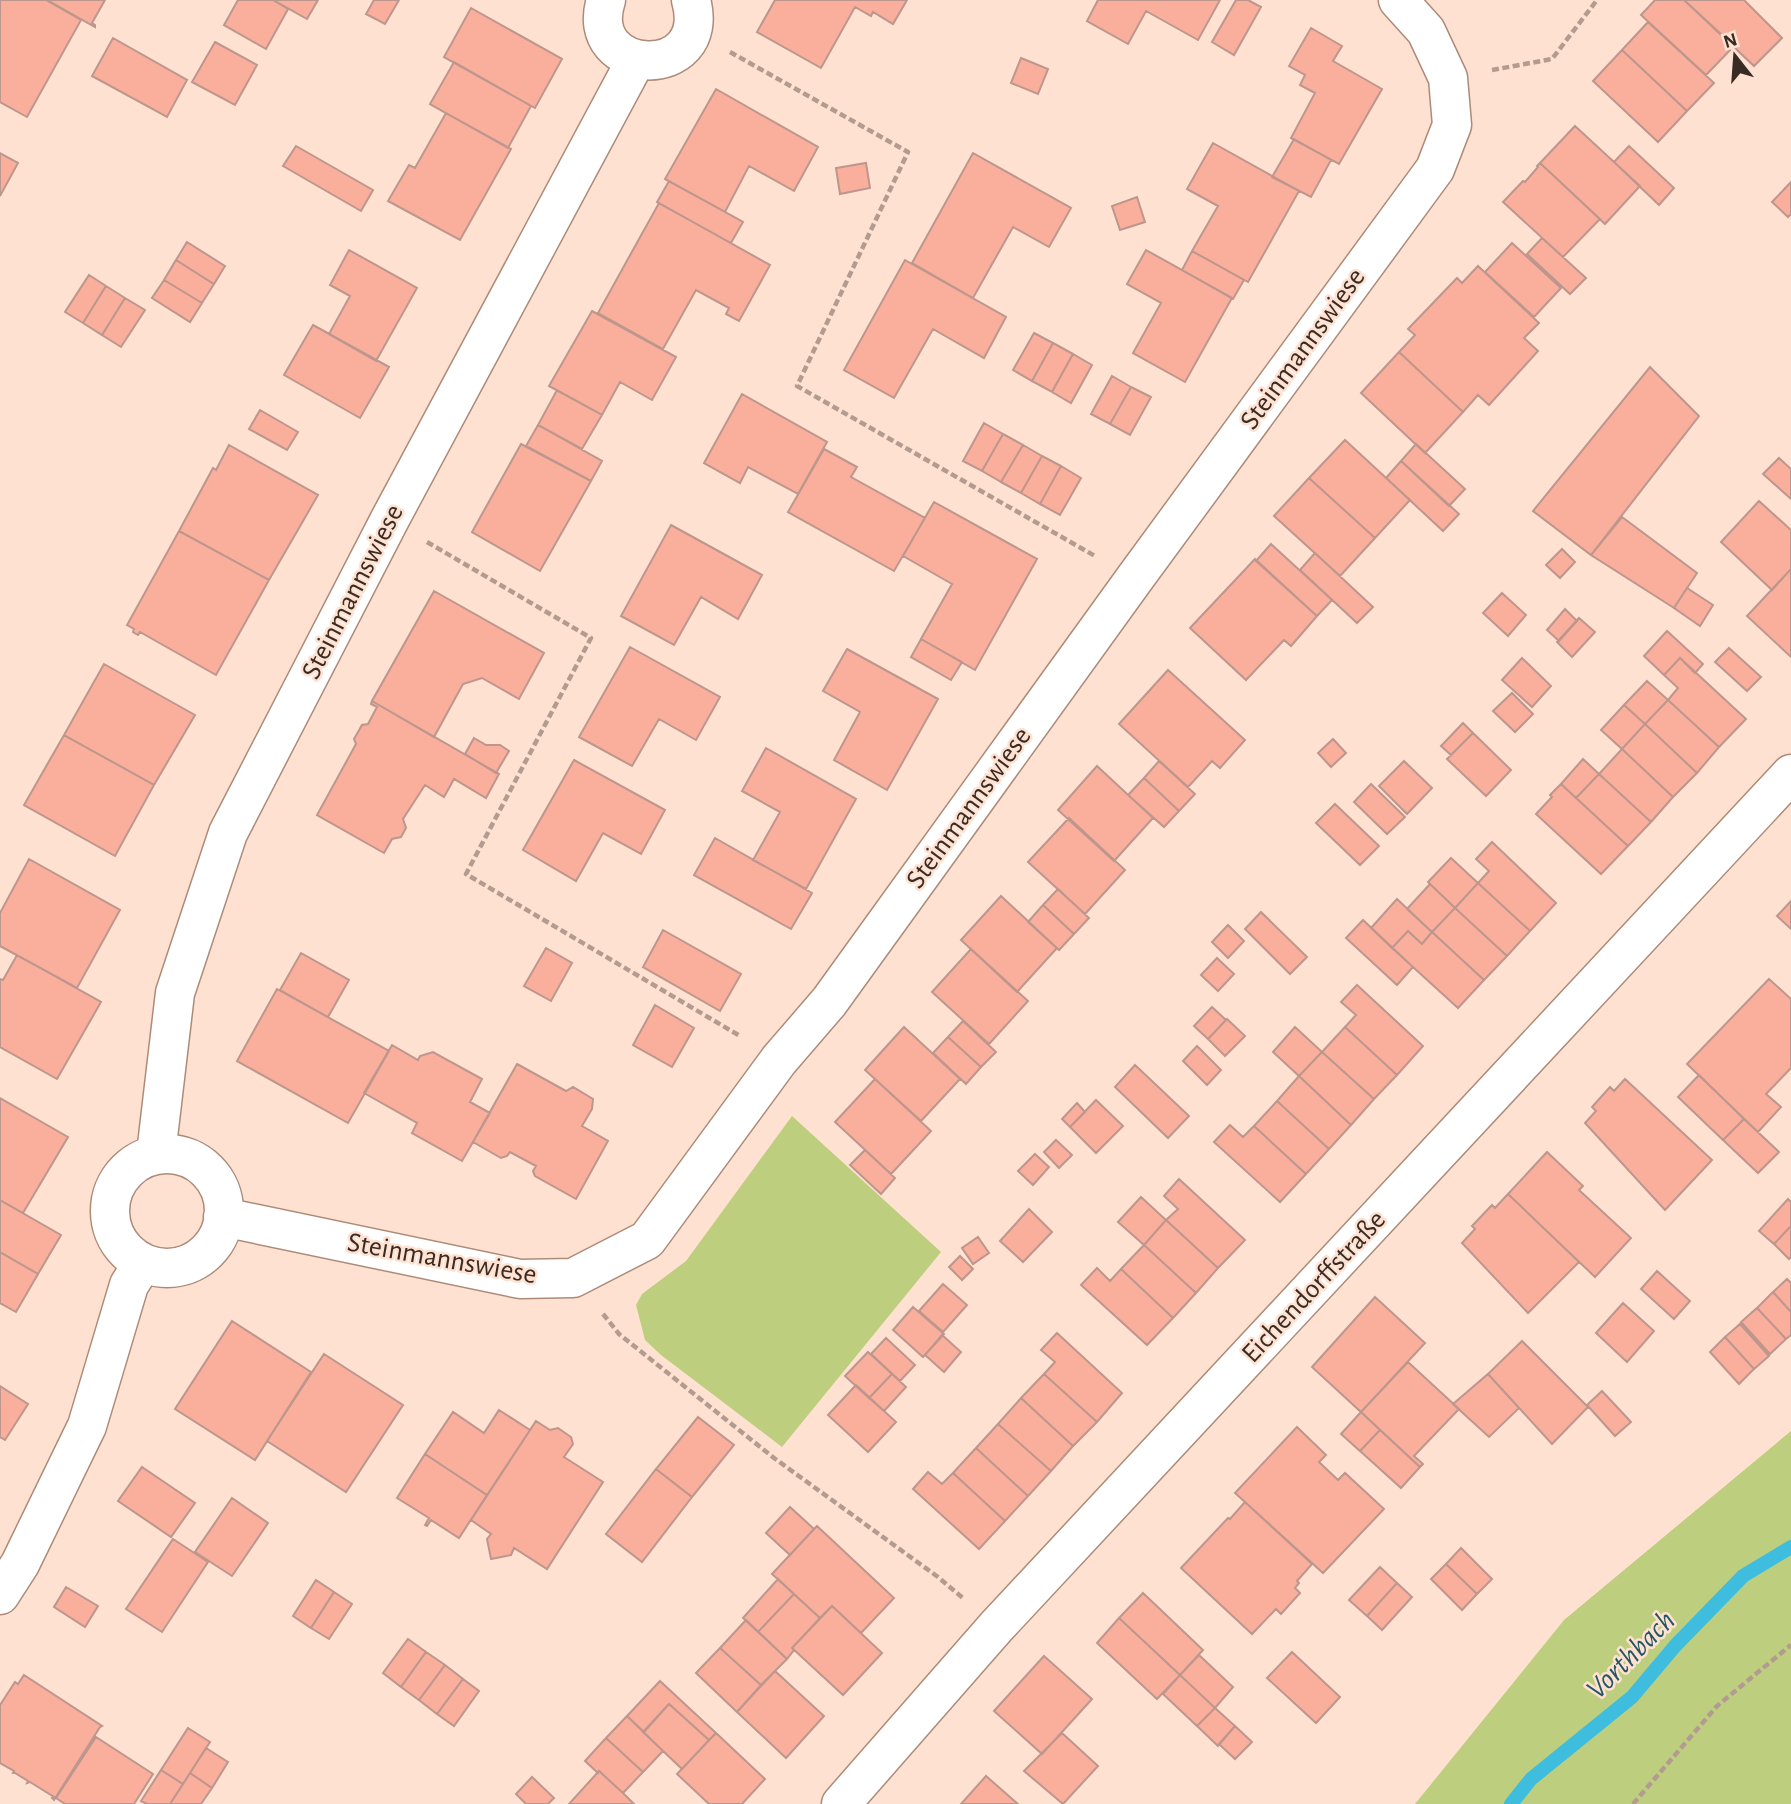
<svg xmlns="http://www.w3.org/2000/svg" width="1791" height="1804" font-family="'Alegreya Sans',sans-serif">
<rect width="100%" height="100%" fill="#ffe1d1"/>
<path fill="#bdcf7e" d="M792,1116L941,1252L782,1447L661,1355L645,1340L636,1305L642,1294L686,1261Z
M1791,1431V1804H1415L1564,1620Z"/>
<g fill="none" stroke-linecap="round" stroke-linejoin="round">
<path stroke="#3fbddf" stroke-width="14" d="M1511,1804L1531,1779L1632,1697L1675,1646L1743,1576L1791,1547"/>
</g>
<path fill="#faae9c" stroke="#bd968d" stroke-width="2" d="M0,0H46L81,20L27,117L0,102Z
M47,0H105L92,23L95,25V27Z
M238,0H273L288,9L266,49L224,25Z
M273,0H318L307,19Z
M374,0H399L385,24L366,14Z
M775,0H907L893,24L873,12L871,16L855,7L821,68L757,32Z
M1098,0H1220L1198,40L1146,11L1128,44L1087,21Z
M1236,0H1248L1261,7L1234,55L1212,42Z
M1655,0H1684L1734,46L1706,75L1641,15Z
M1684,0H1744L1782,38L1754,66Z
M471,8L562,59L535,108L444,57Z
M1648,22L1714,83L1687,111L1622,50Z
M1311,28L1342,46L1333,61L1382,89L1339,164L1291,138L1315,93L1300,85L1305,75L1289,66Z
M113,38L187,80L167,117L92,76Z
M215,42L257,65L235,105L192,82Z
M1622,50L1687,111L1658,142L1593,81Z
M1021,58L1048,69L1038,94L1011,83Z
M454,62L531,106L508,148L430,104Z
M716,89L818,147L794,191L749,166L725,212L665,179Z
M446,113L511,149L460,240L388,201L409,165L415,168Z
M1575,126L1640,186L1605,224L1540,163Z
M1294,139L1331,160L1311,197L1272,177Z
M1213,143L1299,191L1248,282L1192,251L1218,206L1187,189Z
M296,146L373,190L361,211L283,166Z
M1629,146L1674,188L1659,205L1614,162Z
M0,153L18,163L0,196Z
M973,153L1071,208L1049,247L1013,227L973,298L912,263Z
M866,163L870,188L840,194L836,168Z
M1540,163L1600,219L1563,257L1503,202L1523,181L1525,182L1538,167L1537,166Z
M669,181L743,222L731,243L657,202Z
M1791,182V214L1788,217L1772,202Z
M1137,197L1145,222L1120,230L1112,206Z
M659,203L770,265L739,321L726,314L729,308L696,290L663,349L598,313Z
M1542,238L1586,278L1570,294L1527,254Z
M187,242L225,266L214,284L176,260Z
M1512,243L1561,288L1534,317L1485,272Z
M349,250L417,288L376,361L329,334L350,296L330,285Z
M1146,250L1232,298L1185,382L1133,353L1161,303L1127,284Z
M1192,251L1244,280L1233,299L1182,270Z
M176,260L214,284L202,303L164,280Z
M905,260L1006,317L984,358L933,329L894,398L844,370Z
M1478,266L1539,323L1524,338L1538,351L1489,405L1478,395L1463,412L1399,352L1415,335L1408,329L1457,278L1462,283Z
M89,275L106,286L83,323L65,312Z
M164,280L202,303L190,322L152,298Z
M106,286L125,298L102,335L83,323Z
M125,298L145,310L121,347L102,335Z
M592,311L676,357L652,400L620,382L602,415L549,386Z
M313,325L389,367L360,418L284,375Z
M1034,333L1053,343L1032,381L1013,370Z
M1053,343L1073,354L1052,392L1032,381Z
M1399,352L1463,412L1425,453L1361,393Z
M1073,354L1092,365L1071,403L1052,392Z
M1650,367L1699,416L1591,555L1533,511Z
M1112,376L1131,387L1110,424L1091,414Z
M1131,387L1151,397L1130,435L1110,424Z
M557,390L602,415L582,449L538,425Z
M742,394L827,442L798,494L748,467L740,483L704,463Z
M260,410L298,432L287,450L249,429Z
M984,423L1003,434L982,471L963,461Z
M538,425L602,461L591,481L526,446Z
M1003,434L1023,445L1001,482L982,471Z
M1345,440L1410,500L1375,538L1309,478Z
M521,444L591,481L540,571L472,532Z
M1416,444L1465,489L1449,506L1401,461Z
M229,445L318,495L269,580L179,531L213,468L216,470Z
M1023,445L1042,456L1021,493L1001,482Z
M824,449L857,467L851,477L925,518L894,571L788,512Z
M1042,456L1061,466L1040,504L1021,493Z
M1779,458L1791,469V499L1763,474Z
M1401,461L1459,514L1443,531L1386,478Z
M1061,466L1081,478L1060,515L1040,504Z
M1309,478L1375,538L1340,576L1274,516Z
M1759,501L1791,530V569L1772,590L1721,542Z
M934,502L1037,559L975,670L921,639L952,584L903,556Z
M1622,517L1697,573L1674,608L1591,555Z
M671,525L762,575L738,619L701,597L674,645L621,616Z
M179,531L269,580L216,675L140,632L138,635L133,632L134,629L127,625Z
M1271,544L1332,600L1317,616L1256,561Z
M1562,549L1575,562L1560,578L1546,565Z
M1315,553L1373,607L1357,623L1300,570Z
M1255,559L1317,616L1291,646L1284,640L1246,680L1190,628Z
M1791,569V657L1747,616Z
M1687,588L1713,605L1700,626L1674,608Z
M434,591L544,653L519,699L482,678L463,684L434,737L372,701Z
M1502,593L1526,615L1508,636L1483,613Z
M1565,609L1577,621L1559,641L1547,630Z
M1579,618L1595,632L1572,657L1557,642Z
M1667,631L1703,664L1695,673L1680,658L1664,675L1644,656Z
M921,639L962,662L951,680L911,657Z
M630,647L720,697L696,740L659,719L632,766L579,737Z
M1729,648L1761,677L1747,691L1715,662Z
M847,649L938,699L887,790L834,760L860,712L823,691Z
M1522,658L1551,686L1532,707L1502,680Z
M1680,658L1746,719L1719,747L1668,700L1678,688L1664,675Z
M104,664L195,715L154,785L64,735Z
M1168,670L1245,740L1220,768L1212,761L1188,787L1119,724Z
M1647,681L1668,700L1645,724L1624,705Z
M1512,693L1533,714L1515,732L1493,711Z
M1668,700L1719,747L1697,773L1645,724Z
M372,701L499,774L486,798L454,779L444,797L425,785L403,819L406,828L401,837L392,839L384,853L317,815L356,744L354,739L362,725L368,724L377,707L371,704Z
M1624,705L1645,724L1622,749L1601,730Z
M1463,723L1473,733L1451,755L1441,746Z
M1645,724L1697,773L1673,797L1622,749Z
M1473,733L1511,770L1486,796L1447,759Z
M64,735L154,785L115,856L24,805Z
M474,738L486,745H500L509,751L496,773L465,754Z
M1333,739L1346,753L1331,767L1318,753Z
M766,748L856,799L806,889L753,860L780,812L742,791Z
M1622,749L1673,797L1651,822L1599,774Z
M1583,759L1599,774L1576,798L1561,784Z
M574,760L665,810L641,854L603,833L576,881L523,850Z
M1159,761L1195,794L1179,811L1144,778Z
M1404,761L1432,788L1407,814L1379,786Z
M1097,766L1153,818L1114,861L1058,810Z
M1599,774L1651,822L1628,846L1576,798Z
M1144,778L1179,811L1164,827L1128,795Z
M1371,784L1405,817L1387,834L1354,802Z
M1561,784L1628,846L1601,874L1536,814L1552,797L1550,795Z
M1335,804L1379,846L1360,865L1316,823Z
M1069,818L1125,870L1085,914L1028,862Z
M715,838L812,893L791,929L694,875Z
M1492,842L1556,903L1530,931L1478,883L1489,871L1476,859Z
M1451,858L1478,883L1455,908L1428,882Z
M29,859L120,910L77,988L0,946V913Z
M1478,883L1530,931L1507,956L1455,908Z
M1430,884L1455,908L1432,932L1407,909Z
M1058,889L1089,918L1074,934L1043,905Z
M1001,896L1057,948L1017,992L961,940Z
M1397,899L1432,932L1422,944L1408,931L1392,948L1371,928Z
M1791,901V929L1777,916Z
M1043,905L1074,934L1059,950L1028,922Z
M1455,908L1507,956L1484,980L1432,932Z
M1261,912L1307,957L1290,974L1245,929Z
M1363,920L1413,967L1397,985L1346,938Z
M1228,925L1244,941L1228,958L1212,942Z
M663,930L741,974L720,1011L643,967Z
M1408,931L1422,944L1432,932L1484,980L1458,1008L1392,948Z
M546,948L572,963L551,1001L524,986Z
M971,949L1028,1001L989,1044L932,992Z
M301,953L349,980L328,1017L280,990Z
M17,955L101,1002L57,1079L0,1047V979L3,980Z
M1217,958L1234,974L1218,991L1201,975Z
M1769,979L1791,999V1068L1766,1094L1781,1107L1758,1132L1687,1064Z
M1357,985L1423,1046L1397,1075L1345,1027L1356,1015L1341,1002Z
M277,989L389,1051L348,1123L237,1061Z
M655,1005L694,1028L672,1067L633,1045Z
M1212,1007L1226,1020L1208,1039L1194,1026Z
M1227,1019L1245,1036L1225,1056L1208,1039Z
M963,1021L996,1052L981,1067L948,1037Z
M904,1027L960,1079L921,1121L865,1070Z
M1295,1027L1322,1052L1299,1076L1273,1052Z
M1345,1027L1397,1075L1374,1099L1322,1052Z
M948,1037L981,1067L966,1084L933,1053Z
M392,1045L418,1060L420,1056L433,1052L482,1079L470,1102L490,1113L462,1161L412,1133L417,1123L364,1093Z
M1197,1046L1221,1070L1207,1085L1183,1061Z
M1322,1052L1374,1099L1351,1125L1299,1076Z
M517,1064L566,1091L573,1087L593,1099L592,1109L582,1126L608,1141L576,1199L535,1176L533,1171L536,1166L510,1152L507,1156L501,1158L473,1142Z
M1135,1065L1189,1116L1168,1138L1115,1087Z
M1699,1075L1744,1119L1723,1140L1678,1097Z
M1299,1076L1351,1125L1329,1149L1277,1101Z
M875,1079L931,1131L891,1174L835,1122Z
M1625,1079L1712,1160L1665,1210L1585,1123L1596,1111L1592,1107L1610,1087L1614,1091Z
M0,1098L68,1137L23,1213L0,1200Z
M1096,1100L1123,1126L1096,1153L1070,1127Z
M1277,1101L1329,1149L1306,1174L1254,1126Z
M1077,1103L1085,1112L1070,1127L1062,1119Z
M1744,1119L1779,1152L1758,1173L1723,1140Z
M1230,1125L1243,1137L1254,1126L1306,1174L1280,1202L1214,1142Z
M1056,1140L1072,1155L1059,1168L1044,1152Z
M865,1150L895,1178L881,1194L850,1165Z
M1547,1152L1583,1186L1579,1190L1631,1238L1595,1277L1508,1194Z
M1035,1154L1049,1167L1033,1185L1018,1171Z
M1179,1179L1245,1240L1218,1268L1166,1220L1178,1209L1164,1196Z
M1508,1194L1579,1262L1528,1313L1462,1243L1475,1229L1472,1226L1492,1205L1495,1208Z
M1141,1197L1166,1220L1144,1245L1118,1222Z
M1788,1199L1791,1202V1226L1774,1244L1759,1231Z
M0,1200L61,1235L38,1274L0,1252Z
M1029,1209L1052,1232L1023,1262L1000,1241Z
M1166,1220L1218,1268L1196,1293L1144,1245Z
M1791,1226V1257L1789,1259L1774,1244Z
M978,1237L989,1253L973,1264L962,1248Z
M1144,1245L1196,1293L1173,1318L1121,1269Z
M0,1252L38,1274L16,1312L0,1303Z
M960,1256L973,1269L962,1280L949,1267Z
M1097,1268L1110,1281L1121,1269L1173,1318L1147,1345L1081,1285Z
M1657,1271L1690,1301L1674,1319L1641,1289Z
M1787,1279L1791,1283V1312L1773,1292Z
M943,1284L967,1305L943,1332L919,1311Z
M1773,1292L1791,1312V1335L1786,1339L1757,1308Z
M1375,1297L1425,1343L1361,1412L1312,1367Z
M1623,1303L1654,1331L1627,1362L1596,1333Z
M913,1307L944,1334L923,1357L893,1330Z
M1757,1308L1786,1339L1770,1354L1741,1322Z
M232,1321L311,1372L255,1460L175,1409Z
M1740,1324L1769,1356L1754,1369L1725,1337Z
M1057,1333L1122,1393L1097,1422L1044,1374L1055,1362L1041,1350Z
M942,1335L961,1352L944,1372L925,1355Z
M1725,1337L1754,1369L1739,1384L1710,1352Z
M886,1338L915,1365L900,1381L871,1354Z
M1522,1341L1588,1407L1552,1444L1488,1374Z
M868,1352L892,1374L869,1398L845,1376Z
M324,1354L403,1405L346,1492L267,1441Z
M1408,1362L1459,1409L1414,1456L1423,1464L1420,1467L1361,1412Z
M892,1374L906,1387L884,1411L869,1398Z
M1044,1374L1097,1422L1073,1446L1021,1398Z
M1488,1374L1519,1408L1489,1437L1453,1404Z
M856,1385L896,1422L868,1452L828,1415Z
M0,1386L28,1404L5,1440L0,1437Z
M1602,1391L1631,1422L1615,1436L1587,1405Z
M1021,1398L1073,1446L1051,1471L998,1424Z
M499,1410L530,1430L487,1495L425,1454L453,1412L484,1433Z
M1361,1412L1380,1430L1360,1451L1341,1434Z
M698,1417L734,1445L692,1497L656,1469Z
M536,1421L550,1430L558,1428L571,1437L573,1444L564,1457L603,1482L547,1569L514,1548L511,1555L491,1559L487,1539L491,1534L471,1520Z
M998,1424L1051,1471L1028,1496L976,1448Z
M1297,1427L1326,1455L1319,1462L1338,1480L1345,1473L1384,1509L1323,1573L1235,1493Z
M1380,1430L1420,1467L1401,1488L1360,1451Z
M976,1448L1028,1496L1005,1521L953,1473Z
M425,1454L487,1495L459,1538L431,1520L427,1526L425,1525L429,1518L397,1498Z
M142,1467L195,1503L171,1537L118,1501Z
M656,1469L692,1497L642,1562L606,1534Z
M928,1472L942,1484L953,1473L1005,1521L979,1549L913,1489Z
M232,1498L268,1523L232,1576L195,1552Z
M1245,1502L1312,1564L1297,1581L1299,1583L1295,1588L1300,1593L1281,1614L1276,1609L1252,1634L1181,1568L1228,1518L1230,1519Z
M790,1507L814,1529L790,1555L766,1533Z
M817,1526L894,1598L861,1633L832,1606L820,1618L772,1574Z
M173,1539L208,1562L162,1632L126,1609Z
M1461,1548L1492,1579L1477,1594L1446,1564Z
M1446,1564L1477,1594L1462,1610L1431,1579Z
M1380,1567L1397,1583L1367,1616L1349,1600Z
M778,1579L794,1594L758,1632L743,1618Z
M316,1580L334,1592L311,1628L293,1616Z
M1397,1583L1412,1597L1382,1630L1367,1616Z
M66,1587L98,1606L85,1627L54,1607Z
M334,1592L352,1604L329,1639L311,1628Z
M1143,1593L1203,1650L1180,1675L1119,1618Z
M794,1594L820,1618L792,1648L794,1650L787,1659L758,1632Z
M832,1606L882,1653L843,1695L792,1648Z
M1119,1618L1180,1675L1157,1699L1097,1643Z
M746,1620L787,1659L761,1685L720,1648Z
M408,1639L426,1652L401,1687L383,1673Z
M720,1648L761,1685L737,1712L696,1673Z
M426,1652L445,1665L419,1700L401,1687Z
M1292,1652L1340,1697L1316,1723L1267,1678Z
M1199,1655L1233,1687L1215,1708L1180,1675Z
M1044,1656L1092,1699L1042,1754L994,1711Z
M445,1665L463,1679L437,1714L419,1700Z
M775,1671L824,1716L786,1758L737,1712Z
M24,1675L102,1726L100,1727L54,1800L52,1798L54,1797L30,1782L27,1783L28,1781L15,1773H13L14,1771L0,1763V1705L15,1682L18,1684Z
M1180,1675L1215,1708L1197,1726L1163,1694Z
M463,1679L479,1691L454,1726L437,1714Z
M660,1681L716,1733L709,1740L669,1704L644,1732L627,1716Z
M669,1704L709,1740L682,1769L643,1732Z
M1215,1708L1235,1726L1218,1746L1197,1726Z
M627,1716L663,1751L643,1772L606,1738Z
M1235,1726L1252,1742L1235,1759L1219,1744Z
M188,1728L210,1742L183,1784L161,1770Z
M716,1733L765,1779L742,1804H709L677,1774Z
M1062,1733L1098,1766L1063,1804L1024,1771Z
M96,1737L153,1774L134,1804H65L56,1798Z
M606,1738L643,1772L623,1793L599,1771L598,1773L585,1761Z
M206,1748L228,1762L212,1788L190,1773Z
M161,1770L183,1784L170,1804H147L141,1801Z
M599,1771L623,1793L634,1804H569Z
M190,1773L212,1788L201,1804H170Z
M986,1776L1018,1804H961Z
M532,1777L554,1798L548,1804H526L516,1794Z"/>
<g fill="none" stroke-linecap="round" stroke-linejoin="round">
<defs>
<path id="minor" d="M606,0C581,78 714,83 691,0
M156,1154L175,993L228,833L390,519L636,60
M110 1211a57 57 0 1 1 114 0a57 57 0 1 1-114 0Z
M223,1217L520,1279L573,1278L647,1240L779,1060L829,1002L1135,578L1435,169L1452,125L1448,78L1426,31L1398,0
M0,1595L20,1564L87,1426L129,1285L143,1263
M841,1804L996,1627L1791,774"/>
</defs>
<use href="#minor" stroke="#ad8b79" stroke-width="41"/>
<path stroke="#b39c8f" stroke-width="4.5" stroke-dasharray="7 3.5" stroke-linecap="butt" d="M730,52L908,152L797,386L1095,556
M1492,70L1552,59L1597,0
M427,542L591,638L466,874L740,1036
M603,1314L619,1334L774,1458L938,1577L964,1599
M1633,1804L1717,1706L1791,1645"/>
<use href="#minor" stroke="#fff" stroke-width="38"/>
</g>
<g text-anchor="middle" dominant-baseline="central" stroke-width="5" stroke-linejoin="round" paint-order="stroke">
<g font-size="28" fill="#382b23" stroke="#ffe1d1">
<text transform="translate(1303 349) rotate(-54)">Steinmannswiese</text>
<text transform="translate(353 592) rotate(-63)">Steinmannswiese</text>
<text transform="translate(969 808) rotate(-54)">Steinmannswiese</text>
<text transform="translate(442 1259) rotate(10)">Steinmannswiese</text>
<text transform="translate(1314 1287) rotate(-47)">Eichendorffstraße</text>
</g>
<g font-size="30" font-style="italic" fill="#245765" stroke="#ffe1d1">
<text transform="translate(1631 1655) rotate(-45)">Vorthbach</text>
</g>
</g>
<g transform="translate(1735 56) rotate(343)" stroke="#ffe1d1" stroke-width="5" paint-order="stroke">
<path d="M0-5L12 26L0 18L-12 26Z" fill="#382b23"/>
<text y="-10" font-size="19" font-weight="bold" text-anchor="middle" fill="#382b23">N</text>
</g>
</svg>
